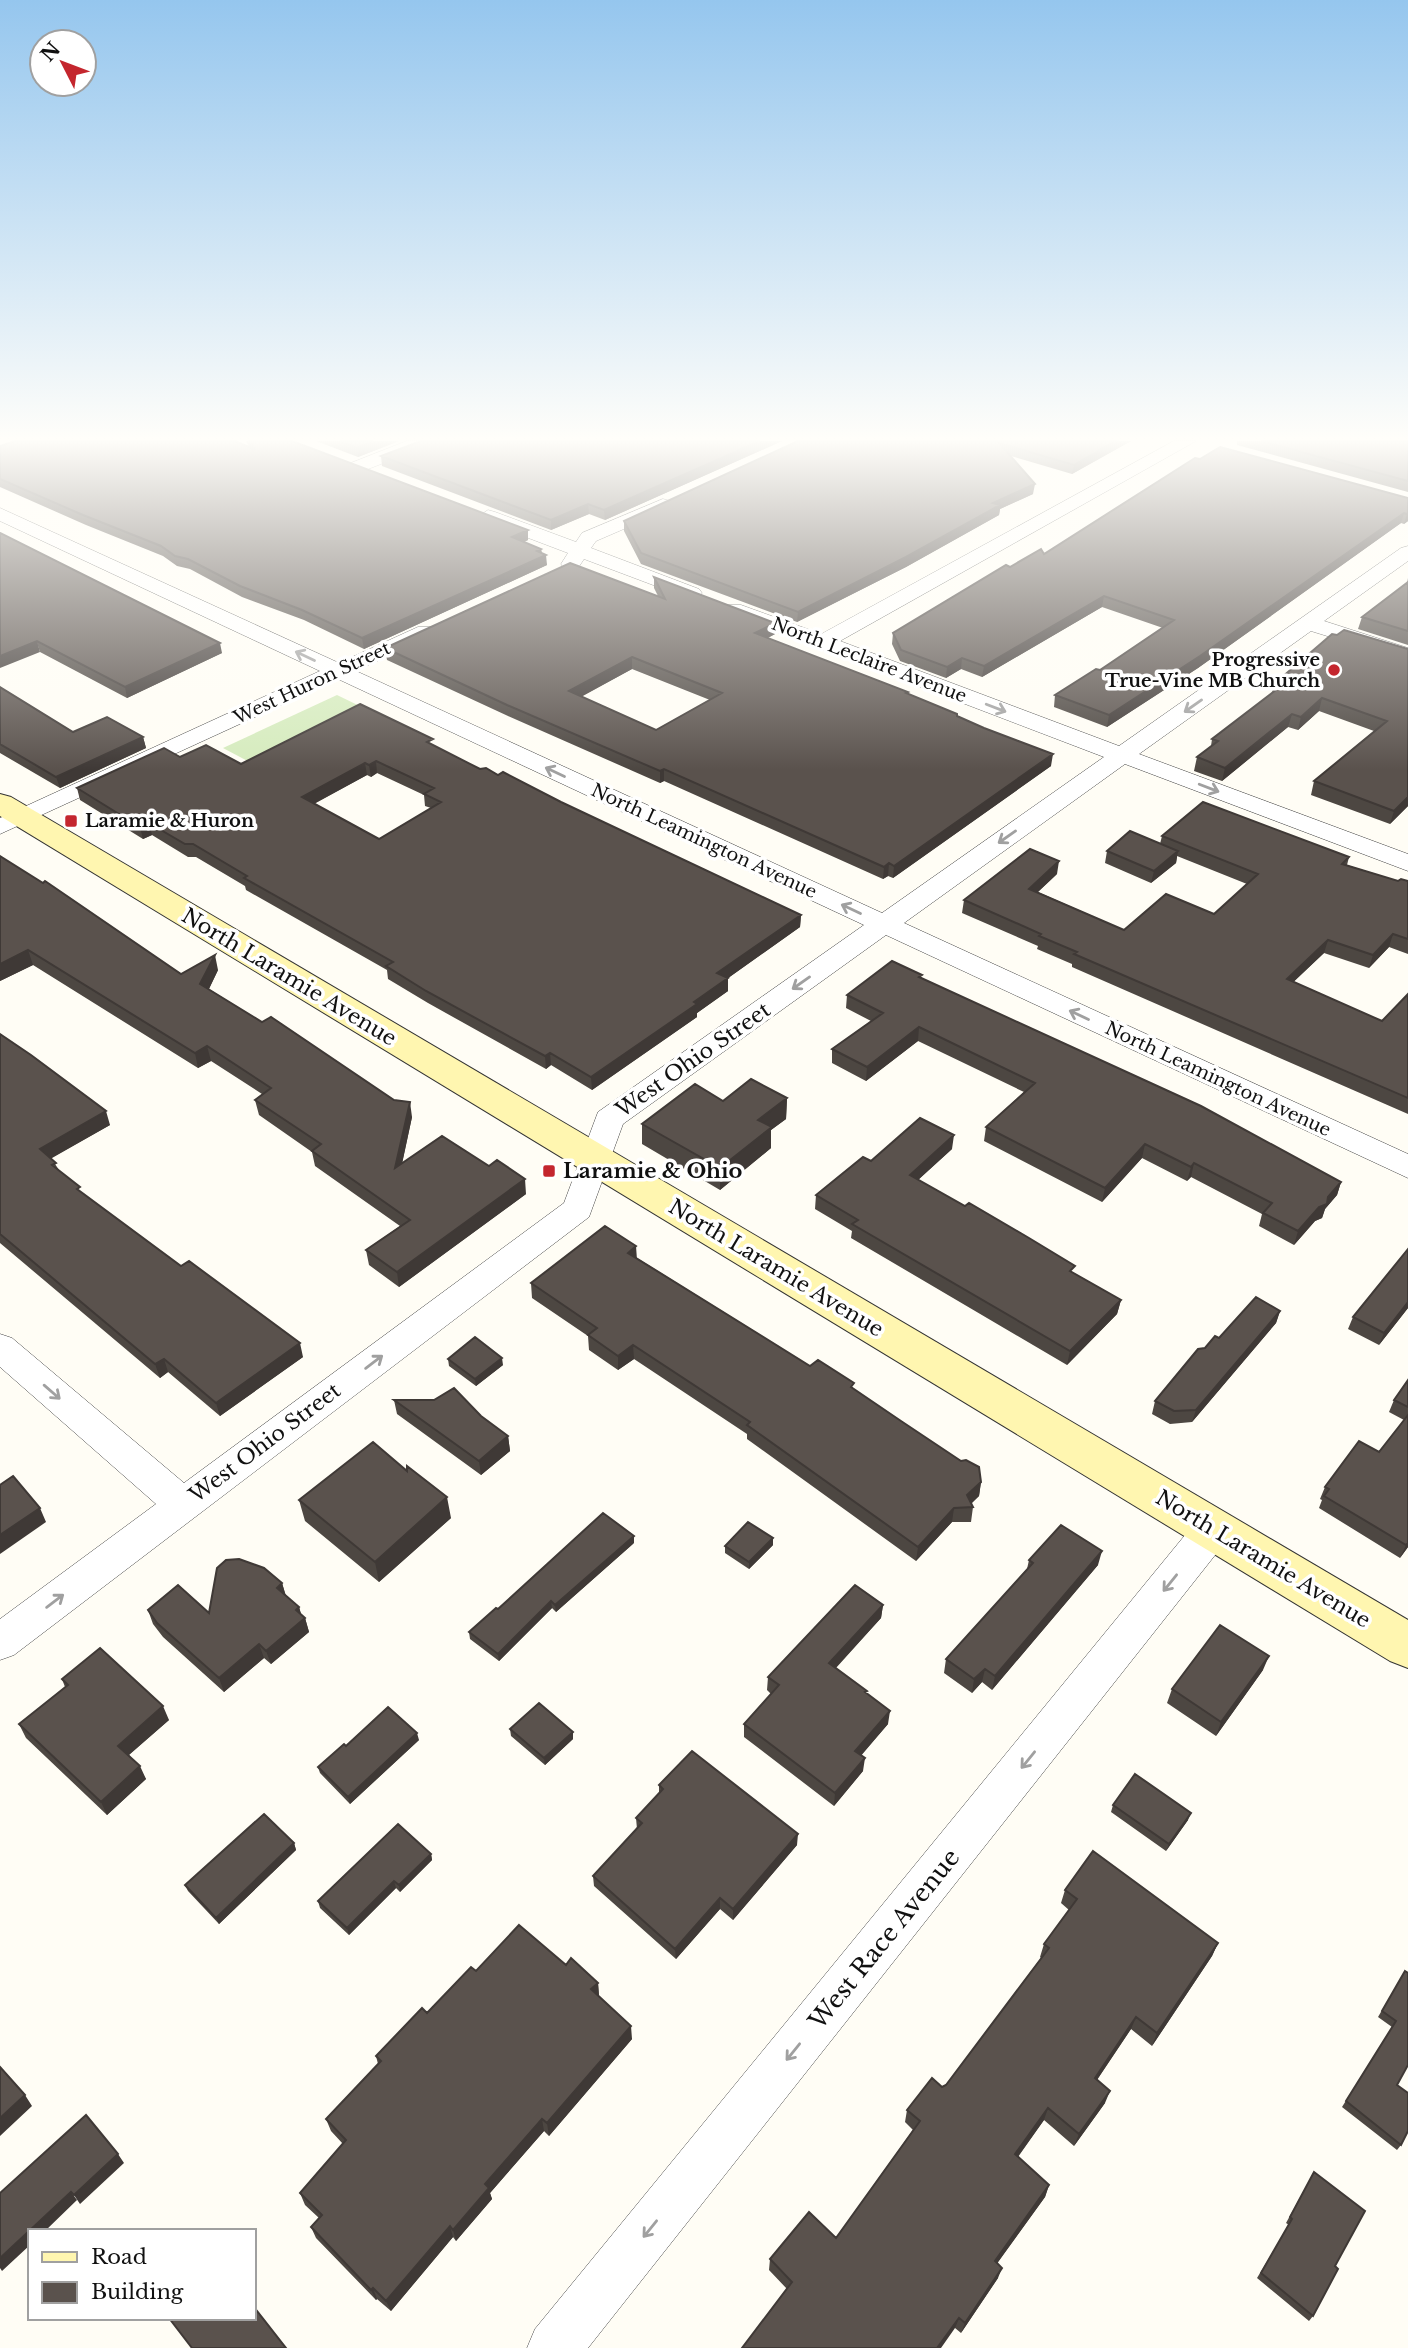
<svg xmlns="http://www.w3.org/2000/svg" width="1408" height="2348" font-family="'Libre Baskerville',serif">
<rect width="100%" height="100%" fill="#fffdf5"/>
<path fill="#d5ebbd" d="M337,695L370,711L257,766L223,748Z"/>
<g fill="none" stroke-linecap="round" stroke-linejoin="round">
<defs>
<path id="street" d="M407,441H432L430,445L363,471H351L348,467L351,463Z
M1174,441H1196L840,641L1119,746L1401,548L1408,546V561L1324,621L1408,648V661L1311,631L1139,754L1408,854V871L1125,764L904,923L1408,1154V1178L886,935L623,1124L589,1217L14,1655L0,1660V1619L156,1504L0,1367V1334L12,1338L184,1483L564,1203L598,1112L864,925L338,679L0,834V818L320,671L0,521V508L339,663L418,627H432L436,631L432,635L356,671L882,913L1104,757L727,613L724,609L727,605H741L821,634Z
M663,499L670,501L672,505L670,509L596,541L591,548L699,589L702,593L699,597H685L584,559L578,568H564L561,564L568,553L481,520L479,516L488,510L495,512L576,542L582,533Z
M1213,1513L1227,1518L1232,1529L1227,1540L588,2348H527L535,2329L1199,1518Z"/>
<path id="secondary" d="M0,794L11,797L1408,1620V1668L1390,1661L0,816Z"/>
</defs>
<use href="#street" stroke="#444" stroke-width="1"/>
<use href="#secondary" stroke="#333" stroke-width="2"/>
<use href="#street" fill="#fff" fill-rule="evenodd"/>
<use href="#secondary" fill="#fff6b0" fill-rule="evenodd"/>
</g>
<path fill="#4d4742" fill-rule="evenodd" d="M246,441H292L528,530V540L524,542L541,549L542,553L547,565L364,649L304,620L242,597L190,569L177,566L163,556L86,525L0,487V446L249,447Z
M316,441H399L358,457Z
M782,441L605,520L589,514L551,530L382,466L381,456Z
M798,441H1131L1072,474L1011,456L1033,494L1000,509L999,515L906,567L797,622L641,564L624,531V521Z
M1237,441H1408V492L1237,445Z
M1200,459L1408,498V521L1404,524L1401,523L1198,668L1107,727L1054,707L1055,695L1100,670L1163,628L1102,607L982,677L961,669L946,678L900,661L892,644L893,633L1010,567L1044,554Z
M0,533L222,653L127,698L40,652Z
M654,577L775,634L767,638L908,694L957,716L1051,766L893,878L888,876L883,879L664,781L660,783L508,716L387,660L385,648L658,596L654,588ZM632,669L710,700L656,730L581,697Z
M1408,578V645L1358,629L1362,617L1407,583Z
M1337,635L1408,649V806L1390,824L1311,795L1314,781L1374,731L1319,711L1298,730L1288,727L1222,781L1194,771L1197,757L1211,746L1212,739L1272,693L1274,684Z
M0,687L73,732L143,737L146,748L60,788L0,753Z
M433,745L480,769L498,775L561,802L801,915L800,927L728,978V991L697,1013V1017L592,1090L551,1065L546,1069L428,1003L388,979L387,970L246,890L245,886L196,857H188L152,835L143,839L80,800L77,788L180,757L241,764ZM377,773L424,795L425,806L431,808L379,839L314,804L367,775L371,777Z
M1162,836L1349,857L1347,865L1398,881H1408V954L1389,947L1369,968L1324,953L1293,982L1382,1021L1408,994V1114L1072,967V964L1037,949L1038,946L962,913L964,900L1057,874L1038,892L1124,930L1214,914L1247,884L1177,856L1176,863L1151,883L1105,863L1107,851L1160,844Z
M0,856L181,974L218,970L209,989L412,1117L402,1163L526,1194L399,1287L369,1265L366,1250L400,1226L315,1166L312,1152L259,1115L255,1100L262,1094L211,1061L198,1068L33,965L0,981Z
M921,978L1341,1182L1337,1195L1325,1209L1322,1218L1315,1221L1294,1245L1259,1226L1262,1214L1191,1177L1187,1181L1142,1158L1102,1202L984,1141L986,1127L1024,1092L918,1041L866,1081L832,1063V1049L871,1021L846,1008L847,995Z
M0,1034L110,1125L51,1158L59,1170L82,1193L303,1357L220,1416L168,1372L160,1378L0,1243Z
M787,1098L786,1119L771,1130V1148L720,1190L642,1144V1124Z
M952,1149L918,1180L1074,1273L1121,1300L1117,1314L1067,1365L851,1238L852,1231L815,1209L816,1195L871,1161Z
M1408,1249V1308L1379,1345L1348,1329L1353,1317Z
M637,1258L810,1366L854,1389L981,1482L979,1496L971,1503L973,1507L971,1522H952L916,1561L747,1439V1434L634,1359L618,1370L589,1350L588,1336L532,1298L531,1283Z
M1280,1311L1276,1323L1192,1422L1170,1424L1152,1414L1155,1401L1205,1348Z
M448,1359L503,1365L476,1386L449,1366Z
M1408,1380V1547L1400,1558L1319,1508L1322,1500L1320,1499L1325,1487L1379,1452L1404,1420L1389,1412L1394,1400Z
M394,1400L481,1416L508,1436L510,1451L481,1475L397,1414Z
M299,1500L451,1518L379,1582L305,1521Z
M773,1538V1545L749,1569L725,1553V1546Z
M634,1543L556,1612L552,1608L499,1661L470,1639L469,1632L498,1609Z
M1029,1560L1098,1565L992,1690L982,1682L972,1693L944,1673L946,1659L1027,1569Z
M282,1583L286,1596L299,1607L301,1615L305,1618L309,1632L271,1664L264,1658L224,1692L163,1637L153,1624L148,1610L209,1613Z
M883,1605L881,1618L836,1668L866,1694L888,1724L861,1755L863,1771L834,1806L744,1737V1724L771,1694L767,1690L768,1677Z
M1263,1670L1216,1736L1167,1703L1172,1689Z
M62,1679L169,1720L129,1755L146,1779L107,1815L26,1738L19,1724L65,1687Z
M510,1729L573,1739L545,1765L511,1736Z
M419,1740L350,1804L320,1773L318,1767L346,1746Z
M659,1785L797,1845L733,1920L720,1909L676,1959L594,1886L593,1876L637,1829L636,1818L659,1793Z
M1113,1805L1188,1820L1166,1851L1111,1812Z
M294,1843L296,1850L219,1924L188,1891L185,1885Z
M431,1854L432,1860L400,1892L396,1888L349,1935L320,1908L318,1901Z
M1065,1890L1218,1943L1212,1956L1152,2046L1131,2029L1097,2080L1105,2103L1074,2146L1044,2120L1018,2157L1049,2185L1045,2197L997,2263L998,2278L961,2333L955,2328L787,2289L769,2270L770,2259L836,2238L913,2130L905,2122L907,2110L946,2085L1041,1958L1040,1957L1044,1944L1069,1910L1061,1903Z
M566,1965L598,1983L599,1996L632,2039L549,2136L544,2131L490,2193L492,2199L456,2241L453,2237L391,2311L377,2299L376,2300L316,2238L311,2227L319,2218L305,2205L300,2193L343,2144L331,2131L326,2119L378,2064L376,2056L476,1971Z
M1405,1971L1397,2085L1401,2145L1397,2150L1342,2107L1392,2027L1378,2017Z
M1314,2172L1313,2316L1309,2321L1257,2278L1289,2225L1286,2223Z"/>
<path fill="#3f3936" d="M373,441H399L358,457L357,448Z
M760,441H782L605,520L604,510Z
M1115,441H1131L1072,474L1074,465Z
M1035,484L1033,494L1000,509L999,515L906,567L797,622L798,612L993,503Z
M588,504L589,514L551,530V520Z
M1404,513L1401,523L1198,668L1107,727L1109,715Z
M1408,513V521L1404,524L1407,514Z
M528,530V540L513,547L512,537Z
M541,549L542,557L546,555L547,565L364,649L362,638Z
M1104,596L1102,607L982,677L984,666Z
M775,623V634L755,645V633Z
M37,641L40,652L0,668V656Z
M220,643L222,653L127,698L125,687Z
M632,657V669L569,703V691Z
M962,658L961,669L946,678L947,667Z
M1322,698L1319,711L1298,730L1301,717Z
M1292,714L1288,727L1222,781L1225,768Z
M143,737L146,748L60,788L56,777Z
M1053,754L1051,766L893,878L894,866Z
M376,761L377,773L371,777L369,765Z
M365,763L367,775L304,809L302,797Z
M664,769V781L660,783V771Z
M1408,797V806L1390,824L1394,811Z
M149,823L152,835L143,839L140,827Z
M1178,851L1176,863L1151,883L1154,871Z
M1059,861L1057,874L1027,902L1029,889Z
M889,863L888,876L883,879L884,867Z
M801,915L800,927L717,986V973Z
M1393,934L1389,947L1369,968L1373,955Z
M1328,940L1324,953L1283,992L1287,979Z
M28,950L33,965L0,981V964Z
M215,955L218,970L204,999L200,984Z
M728,978V991L697,1013V1017L592,1090L591,1077Z
M919,1027L918,1041L866,1081L867,1067Z
M207,1046L211,1061L198,1068L195,1053Z
M550,1053L551,1065L546,1069L545,1056Z
M787,1098L786,1119L771,1130V1148L720,1190V1168L758,1120Z
M410,1102L412,1117L398,1183L395,1168Z
M106,1111L110,1125L45,1162L40,1149Z
M954,1135L952,1149L908,1189L910,1175Z
M1145,1144L1142,1158L1102,1202L1105,1188Z
M1194,1163L1191,1177L1187,1181L1191,1167Z
M525,1179L526,1194L399,1287L397,1272Z
M1341,1182L1337,1195L1325,1209L1322,1218L1315,1221L1294,1245L1298,1231Z
M636,1246L637,1260L628,1253Z
M1121,1300L1117,1314L1067,1365L1070,1351Z
M1408,1302V1308L1379,1345L1384,1333Z
M1280,1311L1276,1323L1192,1422L1196,1410Z
M300,1343L303,1357L220,1416L216,1403Z
M633,1345L634,1359L618,1370V1356Z
M502,1358L503,1365L476,1386L475,1379Z
M164,1359L168,1372L160,1378L155,1364Z
M508,1436L510,1451L481,1475L479,1461Z
M981,1482L979,1496L967,1508V1495Z
M447,1497L451,1518L379,1582L375,1562Z
M40,1508L46,1522L0,1554V1535Z
M954,1508L952,1522L916,1561L918,1547Z
M634,1536V1543L556,1612L555,1605Z
M773,1538V1545L749,1569V1562Z
M1408,1543V1547L1400,1558L1406,1545Z
M1102,1551L1098,1565L992,1690L995,1676Z
M282,1583L286,1597L277,1588Z
M551,1601L552,1608L499,1661L498,1654Z
M883,1605L881,1618L828,1676L829,1663Z
M299,1607L303,1620L305,1618L309,1632L271,1664L266,1651L296,1610Z
M259,1644L264,1658L224,1692L219,1678Z
M1269,1656L1263,1670L1216,1736L1221,1722Z
M985,1669L982,1682L972,1693L974,1679Z
M163,1706L169,1720L124,1759L118,1746Z
M890,1711L888,1724L854,1764L855,1751Z
M573,1732V1739L545,1765L544,1758Z
M417,1733L419,1740L350,1804L348,1797Z
M865,1758L863,1771L834,1806L835,1793Z
M140,1766L146,1779L107,1815L101,1802Z
M1191,1813L1188,1820L1166,1851L1169,1844Z
M798,1834L797,1845L733,1920V1909Z
M294,1843L296,1850L219,1924L216,1918Z
M431,1854L432,1860L400,1892L399,1885Z
M394,1881L396,1888L349,1935L347,1928Z
M720,1898V1909L676,1959L675,1949Z
M1218,1943L1212,1956L1152,2046L1157,2033Z
M598,1983L599,1996L592,2002L591,1989Z
M1136,2017L1131,2029L1090,2090L1095,2078Z
M631,2026L632,2039L549,2136L547,2123Z
M1110,2091L1105,2103L1074,2146L1079,2134Z
M25,2095L32,2106L0,2136V2118Z
M1048,2108L1044,2120L1011,2166L1015,2154Z
M542,2119L544,2131L490,2193L492,2199L456,2241L453,2230L485,2184Z
M118,2154L124,2163L80,2204L74,2195Z
M1049,2185L1045,2197L991,2272L995,2261Z
M71,2192L77,2200L45,2231H30V2245L2,2271L0,2268V2258Z
M450,2226L453,2237L391,2311L386,2301Z
M1002,2268L998,2278L961,2333L965,2323Z
M373,2288L377,2299L376,2300L371,2290Z
M959,2318L955,2328L941,2348H937Z"/>
<path fill="#5a524d" stroke="#3f3936" stroke-width="2" fill-rule="evenodd" d="M15,441H235L254,449L250,441H292L528,530L512,537L541,549L537,551L546,555L362,638L302,610L240,586L188,559L175,556L161,546L83,515L0,479V446Z
M340,441H373L357,448Z
M421,441H760L604,510L588,504L551,520L381,456Z
M798,441H1115L1074,465L999,443L1035,484L993,503L1000,505L906,557L798,612L641,553L624,521Z
M1261,441H1408V481Z
M1220,447L1408,498V513L1407,514L1404,513L1200,656L1109,715L1055,695L1096,669L1100,670L1174,620L1104,596L984,666L962,658L947,667L901,650L893,633L1006,565L1010,567L1041,549L1044,554L1195,458L1200,459Z
M0,533L220,643L125,687L37,641L0,656Z
M570,563L665,599L654,577L775,623L755,633L908,692L906,693L957,714V716L984,728L1053,754L894,866L889,863L884,867L664,769L660,771L507,705L385,648ZM632,657L722,693L656,730L569,691Z
M1408,582V631L1362,617Z
M1344,630L1408,649V797L1394,811L1314,781L1387,721L1322,698L1301,717L1292,714L1225,768L1197,757L1218,741L1212,739L1281,686L1274,684L1332,634L1337,635Z
M0,687L73,732L107,717L143,737L56,777L0,744Z
M360,704L433,739L427,742L480,769L486,768L498,775L503,772L561,802L801,915L717,973L728,978L694,1002L697,1004L591,1077L550,1053L545,1056L426,991L386,966L393,962L244,878L247,876L193,844H185L149,823L140,827L77,788L164,748L180,757L206,745L241,764ZM376,761L434,788L424,794L441,802L379,839L302,797L365,763L369,765Z
M1203,802L1349,857L1342,864L1398,881L1401,879L1408,881V939L1393,934L1373,955L1328,940L1287,979L1382,1021L1408,994V1098L1074,954L1077,952L1039,936L1041,934L964,900L1030,849L1059,861L1029,889L1124,930L1166,894L1214,914L1258,874L1162,836Z
M1130,831L1178,851L1154,871L1107,851Z
M0,856L43,883L45,881L181,974L215,955L200,984L262,1022L271,1017L394,1100L410,1102L395,1168L442,1136L489,1166L497,1160L525,1179L397,1272L366,1250L410,1220L312,1151L321,1144L255,1100L271,1088L207,1046L195,1053L28,950L0,964Z
M892,961L922,975L919,977L1201,1106L1341,1182L1328,1197L1327,1204L1319,1207L1298,1231L1263,1213L1272,1203L1194,1163L1191,1167L1145,1144L1105,1188L986,1127L1035,1083L919,1027L867,1067L832,1049L883,1013L847,995Z
M0,1034L31,1055L106,1111L40,1149L56,1163L52,1165L80,1187L77,1189L181,1266L189,1261L300,1343L216,1403L164,1359L155,1364L0,1234Z
M751,1079L787,1098L758,1120L772,1127L720,1168L642,1124L695,1084L723,1101Z
M920,1118L954,1135L910,1175L965,1206L969,1203L1029,1238L1075,1266L1070,1271L1121,1300L1070,1351L852,1224L858,1220L816,1195L863,1157L871,1161Z
M605,1226L636,1246L628,1253L810,1366L818,1360L854,1383L851,1387L901,1421L961,1461L966,1460L979,1467L981,1482L967,1495L973,1507L954,1508L918,1547L747,1425L750,1422L633,1345L618,1356L588,1335L597,1328L531,1283Z
M1408,1249V1302L1384,1333L1353,1317Z
M1256,1297L1280,1311L1196,1410L1174,1411L1155,1401L1198,1349L1205,1348L1215,1336L1219,1338Z
M475,1337L502,1358L475,1379L448,1359Z
M1408,1380V1407L1394,1400Z
M454,1388L481,1416L508,1436L479,1461L394,1400H434Z
M1408,1415V1543L1406,1545L1324,1496L1329,1489L1325,1487L1359,1441L1379,1452Z
M373,1442L407,1471V1466L447,1497L375,1562L299,1500Z
M13,1476L40,1508L0,1535V1485Z
M603,1513L634,1536L555,1605L551,1601L498,1654L469,1632L496,1608L498,1609Z
M748,1522L773,1538L749,1562L725,1546Z
M1061,1525L1102,1551L995,1676L985,1669L974,1679L946,1659L1033,1563L1029,1560Z
M239,1559L264,1568L282,1583L277,1588L299,1607L296,1610L305,1618L266,1651L259,1644L219,1678L157,1623L148,1610L178,1585L209,1613L217,1568L226,1560Z
M855,1585L883,1605L829,1663L867,1691L865,1692L890,1711L855,1751L865,1758L835,1793L744,1724L779,1685L768,1677Z
M1220,1625L1269,1656L1221,1722L1172,1689Z
M100,1648L163,1706L118,1746L140,1766L101,1802L19,1724L68,1685L62,1679Z
M539,1703L573,1732L544,1758L510,1729Z
M388,1707L417,1733L348,1797L318,1767L344,1744L346,1746Z
M692,1751L798,1834L733,1909L720,1898L675,1949L593,1876L642,1823L636,1818L663,1789L659,1785Z
M1135,1774L1191,1813L1169,1844L1113,1805Z
M264,1814L294,1843L216,1918L185,1885Z
M398,1824L431,1854L399,1885L394,1881L347,1928L318,1901Z
M1093,1851L1218,1943L1157,2033L1136,2017L1095,2078L1110,2091L1079,2134L1048,2108L1015,2154L1049,2185L995,2261L1002,2268L965,2323L959,2318L937,2348H742L792,2282L770,2259L809,2212L836,2238L920,2121L907,2110L932,2078L942,2087L946,2085L1049,1948L1044,1944L1077,1899L1065,1890Z
M519,1925L566,1965L571,1958L598,1983L591,1989L631,2026L547,2123L542,2119L485,2184L489,2188L453,2230L450,2226L386,2301L373,2288L371,2290L311,2227L322,2215L300,2193L346,2140L326,2119L381,2061L376,2056L422,2008L427,2013L471,1967L476,1971Z
M1405,1971L1408,1973V2065L1397,2085L1408,2093V2131L1401,2145L1346,2101L1396,2021L1382,2011Z
M0,2067L25,2095L0,2118Z
M86,2115L118,2154L74,2195L71,2192L0,2258V2193Z
M1314,2172L1365,2211L1335,2266L1338,2269L1313,2316L1261,2273L1292,2219L1290,2217Z
M254,2307L286,2348H192L169,2318H254Z"/>
<defs><path id="oneway-shaft" d="M-6 0H5M1.5-3L5.5 0L1.5 3" fill="none" stroke-width="1.6" stroke-linecap="round" stroke-linejoin="round" transform="scale(1.75)"/></defs>
<g stroke="#a0a0a0">
<use href="#oneway-shaft" transform="translate(305 656) rotate(-155)"/>
<use href="#oneway-shaft" transform="translate(1193 706) rotate(145)"/>
<use href="#oneway-shaft" transform="translate(996 708) rotate(21)"/>
<use href="#oneway-shaft" transform="translate(555 772) rotate(-155)"/>
<use href="#oneway-shaft" transform="translate(1209 788) rotate(21)"/>
<use href="#oneway-shaft" transform="translate(1007 837) rotate(145)"/>
<use href="#oneway-shaft" transform="translate(851 909) rotate(-155)"/>
<use href="#oneway-shaft" transform="translate(801 983) rotate(145)"/>
<use href="#oneway-shaft" transform="translate(1079 1015) rotate(-155)"/>
<use href="#oneway-shaft" transform="translate(374 1362) rotate(-37)"/>
<use href="#oneway-shaft" transform="translate(52 1392) rotate(41)"/>
<use href="#oneway-shaft" transform="translate(1170 1583) rotate(129)"/>
<use href="#oneway-shaft" transform="translate(55 1601) rotate(-37)"/>
<use href="#oneway-shaft" transform="translate(1028 1760) rotate(129)"/>
<use href="#oneway-shaft" transform="translate(793 2052) rotate(129)"/>
<use href="#oneway-shaft" transform="translate(650 2229) rotate(129)"/>
</g>
<linearGradient id="sky" x2="0" y2="1"><stop stop-color="#95c6ee"/><stop offset="0.57" stop-color="#fffefa"/><stop offset="1" stop-color="#fffefa" stop-opacity="0"/></linearGradient>
<rect width="1408" height="770" fill="url(#sky)"/>
<g fill="#c4262e" stroke="#fff" stroke-width="2.5">
<circle cx="1334" cy="670" r="7"/>
<rect x="64" y="814" width="14" height="14" rx="3.5"/>
<rect x="542" y="1164" width="14" height="14" rx="3.5"/>
</g>
<g text-anchor="middle" dominant-baseline="central" stroke-width="7" stroke-linejoin="round" paint-order="stroke">
<g font-size="18" fill="#111" stroke="#fff">
<text transform="translate(869 660) rotate(21)">North Leclaire Avenue</text>
<text transform="translate(312 683) rotate(-25)">West Huron Street</text>
<text transform="translate(704 841) rotate(25)">North Leamington Avenue</text>
<text transform="translate(1218 1079) rotate(25)">North Leamington Avenue</text>
</g>
<g font-size="18" font-weight="bold" fill="#111" stroke="#fff" text-anchor="end">
<text x="1320" y="660">Progressive<tspan x="1320" dy="21">True-Vine MB Church</tspan></text>
<text x="85" y="821" text-anchor="start">Laramie &amp; Huron</text>
</g>
<g font-size="21" fill="#111" stroke="#fff">
<text transform="translate(289 977) rotate(31)">North Laramie Avenue</text>
<text transform="translate(693 1060) rotate(-35)">West Ohio Street</text>
<text transform="translate(776 1268) rotate(31)">North Laramie Avenue</text>
<text transform="translate(265 1443) rotate(-37)">West Ohio Street</text>
<text transform="translate(1263 1559) rotate(31)">North Laramie Avenue</text>
</g>
<g font-size="21" font-weight="bold" fill="#111" stroke="#fff" text-anchor="start">
<text x="563" y="1171">Laramie &amp; Ohio</text>
</g>
<g font-size="24" fill="#111" stroke="#fff">
<text transform="translate(884 1939) rotate(-51)">West Race Avenue</text>
</g>
</g>
<rect x="28" y="2229" width="228" height="91" fill="#ffffff" stroke="#a0a0a0" stroke-width="2"/>
<rect x="42" y="2252" width="35" height="10" fill="#fff6b0" stroke="#a0a0a0" stroke-width="2"/>
<text x="91" y="2264" font-size="21" fill="#111111">Road</text>
<rect x="42" y="2282" width="35" height="21" fill="#5a524d" stroke="#a0a0a0" stroke-width="2"/>
<text x="91" y="2299" font-size="21" fill="#111111">Building</text>
<g transform="translate(63 63) rotate(312)"><circle r="33" fill="#ffffff" stroke="#a0a0a0" stroke-width="2"/>
<path d="M0-5L12 26L0 18L-12 26Z" fill="#c4262e"/>
<text y="-10" font-size="19" font-weight="bold" text-anchor="middle" fill="#111111">N</text>
</g>
</svg>
